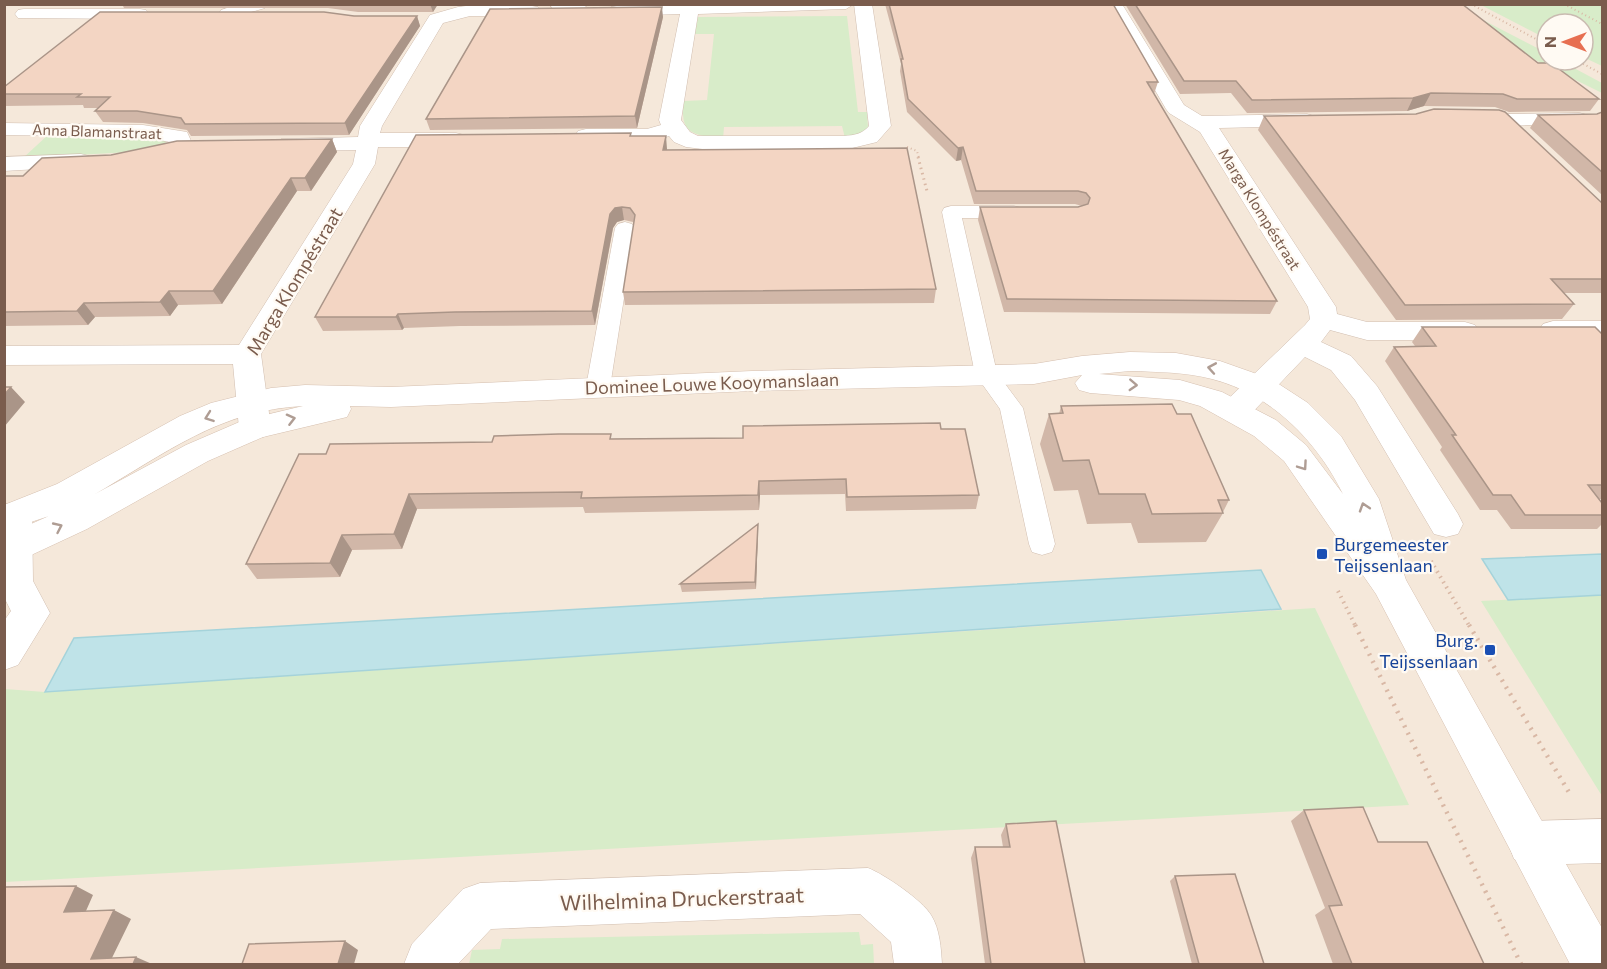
<svg xmlns="http://www.w3.org/2000/svg" width="1607" height="969" font-family="Commissioner,sans-serif">
<rect width="100%" height="100%" fill="#fdf6ec"/>
<path fill="#f5e8da" d="M1507,4L1547,25V60H1583V43L1602,53V964H5V5Z"/>
<path fill="#d8ecc9" d="M1454,5L1547,53V60H1559L1602,83V93L1505,45Z
M1481,5H1602V66L1583,57V24H1547V39Z
M847,16L858,112H867L868,128L864,134L845,138L842,126L724,127L723,139C693,135 679,134 684,101L707,100L714,34H695L698,17Z
M49,134L160,137L167,139L165,144L148,151L23,158Z
M1602,595V796L1481,601Z
M1315,608L1409,805L5,882V689L45,692Z
M859,932L861,945L873,944L874,964H469L472,950L500,949L502,939Z"/>
<path fill="#bfe3e8" stroke="#a5d3da" stroke-width="1.5" d="M1602,554V595L1508,600L1482,559Z
M1261,570L1281,609L45,692L74,638Z"/>
<g fill="none" stroke-linecap="round" stroke-linejoin="round">
<defs>
<path id="lane" d="M951,206H1014L1021,208L1023,212L1021,216L1014,218H962L997,373L1023,408L1055,544L1052,552L1042,555L1032,552L1029,544L1000,409L975,374L942,212L944,208Z
M625,222L632,224L635,228L610,387L606,393L598,395L590,393L586,387L615,228L618,224Z"/>
<path id="street" d="M239,4H267L265,8L227,19L221,18L218,14L221,10Z
M482,4L532,6L538,7L541,11L538,15L532,16H470L443,23L382,126L380,133H456L464,135L467,140L464,145L456,147H378L375,164L261,354L271,428L266,436L255,439L244,436L239,428L233,364L4,365V346L239,345L353,164L356,150L289,151L281,149L278,144L281,139L358,137L360,126L430,15L458,7Z
M550,4C563,4 583,1 592,11L589,15L583,16L552,8Z
M657,4H854L846,9L698,14L681,120L690,132L698,136H844C855,135 862,134 869,126L854,4H872L891,126L877,142L844,150L719,151L686,147L674,142L669,136L649,143L578,141L575,136L578,131L586,129H647L661,125L659,120L680,14L617,16L611,15L608,11L611,7L617,6Z
M1105,4H1122L1184,105L1202,116L1307,114L1314,116L1318,120L1314,124L1307,126L1219,128L1336,307L1337,314L1367,322H1465L1475,325L1479,331L1475,337L1465,340H1367L1330,330L1321,342L1351,356L1377,386L1458,514L1463,524L1458,534L1446,537L1434,534L1355,400L1331,370L1305,357L1247,418L1236,421L1225,418L1221,410L1225,402L1305,325L1310,319L1308,307L1200,132L1169,113L1166,109Z
M24,9H140L146,10L149,14L146,18L140,19L18,18L15,14L18,10Z
M1580,113L1587,115L1591,119L1587,123L1505,126L1498,124L1494,120L1498,116L1505,114Z
M4,123L143,125L187,132L193,145L190,150L182,152L174,150L170,142L143,137L4,135Z
M81,154L89,156L92,161L89,166L4,171V157Z
M1553,321H1602V339H1553L1543,336L1539,330L1543,324Z
M15,502L27,506L32,515L33,581L50,613L18,665L4,670V621L11,611L4,597V505Z
M1602,819V863L1530,865L1514,859L1508,843L1514,827L1530,821Z
M868,868C884,874 923,901 931,915C940,929 941,949 942,964H894L891,942L860,914L491,929L458,964H404L412,944L463,889L480,883Z"/>
<path id="secondary" d="M1130,352L1176,353L1220,361L1271,379L1308,403L1341,436L1379,499L1406,580L1602,928V964H1570L1376,594L1284,461L1254,436L1200,406L1179,400L1090,393L1079,390L1075,383L1082,375L1034,384L752,391L391,407L350,406L351,409L347,417L263,437L208,461L87,529L27,557L4,564V536L76,504L49,516L4,531V505L57,484L180,416L211,403L271,388L305,385L391,387L752,371L1034,364L1082,356ZM1130,371C1158,372 1185,372 1212,379C1271,394 1317,441 1343,494L1306,445L1276,420L1222,392L1180,380L1099,374ZM303,406L244,420L186,445L95,494C165,454 219,410 303,406Z"/>
</defs>
<use href="#lane" stroke="#d1beb0" stroke-width="1"/>
<use href="#street" stroke="#d1beb0" stroke-width="1"/>
<use href="#secondary" stroke="#d6c0b0" stroke-width="1"/>
<path stroke="#d9b8a5" stroke-width="2" stroke-dasharray="1 3" stroke-linecap="butt" d="M1471,4L1547,45
M1564,4L1602,24
M1576,60L1602,74
M907,147L917,151L919,158"/>
<path stroke="#d9b8a5" stroke-width="3" stroke-dasharray="1.5 4" stroke-linecap="butt" d="M918,157L927,191"/>
<path stroke="#d9b8a5" stroke-width="4" stroke-dasharray="1.5 4.5" stroke-linecap="butt" d="M1431,561L1470,627
M1338,591L1356,627"/>
<path stroke="#d9b8a5" stroke-width="4.5" stroke-dasharray="2 6" stroke-linecap="butt" d="M1355,625L1521,964
M1469,625L1570,794"/>
<use href="#lane" fill="#fff" fill-rule="evenodd"/>
<use href="#street" fill="#fff" fill-rule="evenodd"/>
<use href="#secondary" fill="#fff" fill-rule="evenodd"/>
</g>
<path fill="#d1b7a8" d="M122,4H438L433,12H358L328,8H124Z
M885,4H1113L1158,82L1154,94L1277,301L1270,314L1004,312L978,220L980,207H1078L1082,206L1075,204H974L961,160L956,161L907,112L900,71L901,64Z
M1125,4H1462L1538,63L1599,99L1590,111L1509,112L1495,107L1424,106L1407,111L1247,113L1231,93L1180,94Z
M354,16H417L420,26L349,135L191,136L187,130L143,123L103,122L95,111L98,108H84L83,105L4,106V87Z
M663,17L637,128L430,130L426,119Z
M1602,112V195L1530,128L1538,115L1597,114Z
M1416,114L1602,203V293H1564L1574,304L1562,319L1396,320L1258,130L1264,116Z
M632,136L667,150L936,289L934,303L625,305L623,292L634,223L633,222L624,220L617,222L613,228L595,325L460,326L404,328L402,330L323,331L315,317Z
M332,139L337,152L311,191H297L222,304L178,305L170,316L95,317L88,325L4,326V176H23L111,155Z
M1422,327L1602,334V499H1599L1602,503V524L1597,529H1511L1497,510H1480L1440,450L1442,447L1385,361L1394,347L1415,346L1412,342Z
M1061,406L1177,414L1229,500L1223,512V513L1206,542L1138,543L1131,523L1087,524L1078,490L1054,491L1040,444L1049,414H1059Z
M941,429L979,495L976,509L846,511L845,494L760,495L759,510L585,513L583,507L417,509L402,549L352,550L340,577L257,579L246,564L326,454L492,442L612,439L743,438Z
M758,531L756,589L682,592L680,584Z
M1304,810L1378,842L1484,964H1333L1315,915L1325,908L1291,821Z
M1006,824L1085,964H985L971,858L975,847H1003L1001,835Z
M1175,876L1264,964H1192L1170,881Z"/>
<path fill="#aa9588" d="M430,4H438L433,12Z
M662,7L663,17L637,128L635,116Z
M417,16L420,26L349,135L345,123Z
M1431,93L1424,106L1407,111L1413,98Z
M666,136L667,149L665,163L663,150Z
M332,139L337,152L311,191L305,178Z
M963,147L961,160L956,161L958,148Z
M291,178L297,191L222,304L213,291Z
M622,207L624,220L617,222L613,228L595,325L592,311L610,214L615,208Z
M169,291L178,305L170,316L160,302Z
M84,303L95,317L88,325L77,311Z
M398,314L404,328L402,330L396,317Z
M11,387L25,402L4,427V395Z
M759,481L760,495L759,510L758,495Z
M409,494L417,509L402,549L394,534Z
M758,524V531L756,589L755,582Z
M342,535L352,550L340,577L330,563Z
M76,886L93,895L82,920L64,912Z
M114,910L131,919L109,964L91,959Z
M345,941L358,950L354,964H338Z
M136,957L152,964H133Z"/>
<path fill="#f3d5c3" stroke="#aa9588" stroke-width="1.5" d="M889,4H1113L1158,82H1147L1277,301L1007,299L980,207H1078L1088,204L1090,198L1086,193L1078,191H976L963,147L958,148L908,99L901,59H903Z
M1135,4H1462L1538,63H1551L1599,99H1517L1503,94L1431,93L1413,98L1252,100L1236,81H1184Z
M662,7L635,116L426,119L490,9Z
M100,12H324L354,16H417L345,123L185,124L181,118L137,111H95L110,97H77L81,94H4V87Z
M1434,109L1499,110L1505,112L1602,203V279H1551L1574,304L1405,305L1264,116L1416,114Z
M1602,112V172L1538,115L1597,114Z
M631,133L630,136H666L663,150L907,148L936,289L623,292L635,215L630,208L622,207L615,208L610,214L592,311L455,312L398,314L396,317H315L416,135Z
M332,139L305,178H291L213,291H169L160,302L84,303L77,311L4,312V176H23L42,158L111,155L177,141Z
M1422,327H1595L1602,334V485H1588L1602,503V515H1525L1511,495H1493L1452,435H1456L1394,347L1436,346Z
M4,387H11L4,395Z
M1172,404L1177,414H1191L1229,500H1218L1223,513L1152,514L1145,494H1099L1089,460L1063,461L1049,414L1063,413L1061,406Z
M940,423L941,429H965L979,495L847,497L846,479L759,481L758,495L581,498L582,492L409,494L394,534L342,535L330,563L246,564L299,454H326L330,444L492,442L494,436L559,434H611L610,439L743,438V426Z
M758,524L755,582L680,584Z
M1363,807L1378,842H1427L1484,964H1352L1329,906L1342,905L1304,810Z
M1056,821L1085,964H991L975,847H1010L1006,824Z
M1235,874L1264,964H1199L1175,876Z
M76,886L64,912L114,910L91,959L136,957L133,964H4V887Z
M345,941L338,964H242L249,944Z"/>
<defs><path id="oneway-chevron" d="M-2-3.5L2.5 0L-2 3.5" fill="none" stroke-width="1.6" stroke-linecap="round" stroke-linejoin="round" transform="scale(1.5)"/></defs>
<g stroke="#af9d94">
<use href="#oneway-chevron" transform="translate(1212 368) rotate(-170)"/>
<use href="#oneway-chevron" transform="translate(1133 385) rotate(3)"/>
<use href="#oneway-chevron" transform="translate(209 417) rotate(160)"/>
<use href="#oneway-chevron" transform="translate(291 419) rotate(-14)"/>
<use href="#oneway-chevron" transform="translate(1303 466) rotate(55)"/>
<use href="#oneway-chevron" transform="translate(1364 507) rotate(-108)"/>
<use href="#oneway-chevron" transform="translate(58 527) rotate(-25)"/>
</g>
<g fill="#1a4fb4" stroke="#fffaf3" stroke-width="2">
<rect x="1316" y="548" width="12" height="12" rx="3"/>
<rect x="1484" y="644" width="12" height="12" rx="3"/>
</g>
<g text-anchor="middle" dominant-baseline="central" stroke-width="4.5" stroke-linejoin="round" paint-order="stroke">
<g font-size="15" fill="#7a5c4d" stroke="#fffaf3">
<text transform="translate(97 131) rotate(2)">Anna Blamanstraat</text>
<text transform="translate(1260 209) rotate(58)">Marga Klompéstraat</text>
</g>
<g font-size="18" fill="#7a5c4d" stroke="#fffaf3">
<text transform="translate(294 281) rotate(-59)">Marga Klompéstraat</text>
<text transform="translate(712 383) rotate(-2)">Dominee Louwe Kooymanslaan</text>
</g>
<g font-size="18" fill="#164399" stroke="#fffaf3" text-anchor="start">
<text x="1334" y="544">Burgemeester<tspan x="1334" dy="21">Teijssenlaan</tspan></text>
<text x="1478" y="640" text-anchor="end">Burg.<tspan x="1478" dy="21">Teijssenlaan</tspan></text>
</g>
<g font-size="21" fill="#7a5c4d" stroke="#fffaf3">
<text transform="translate(682 898) rotate(-2)">Wilhelmina Druckerstraat</text>
</g>
</g>
<rect width="1607" height="969" fill="none" stroke="#7a5c4d" stroke-width="12"/>
<g transform="translate(1565 42) rotate(270)"><circle r="28" fill="#fffaf3" stroke="#cabbb1" stroke-width="1.5"/>
<path d="M0-4.5L10 22L0 15L-10 22Z" fill="#e76f51"/>
<text y="-9" font-size="16" font-weight="bold" text-anchor="middle" fill="#7a5c4d">N</text>
</g>
</svg>
